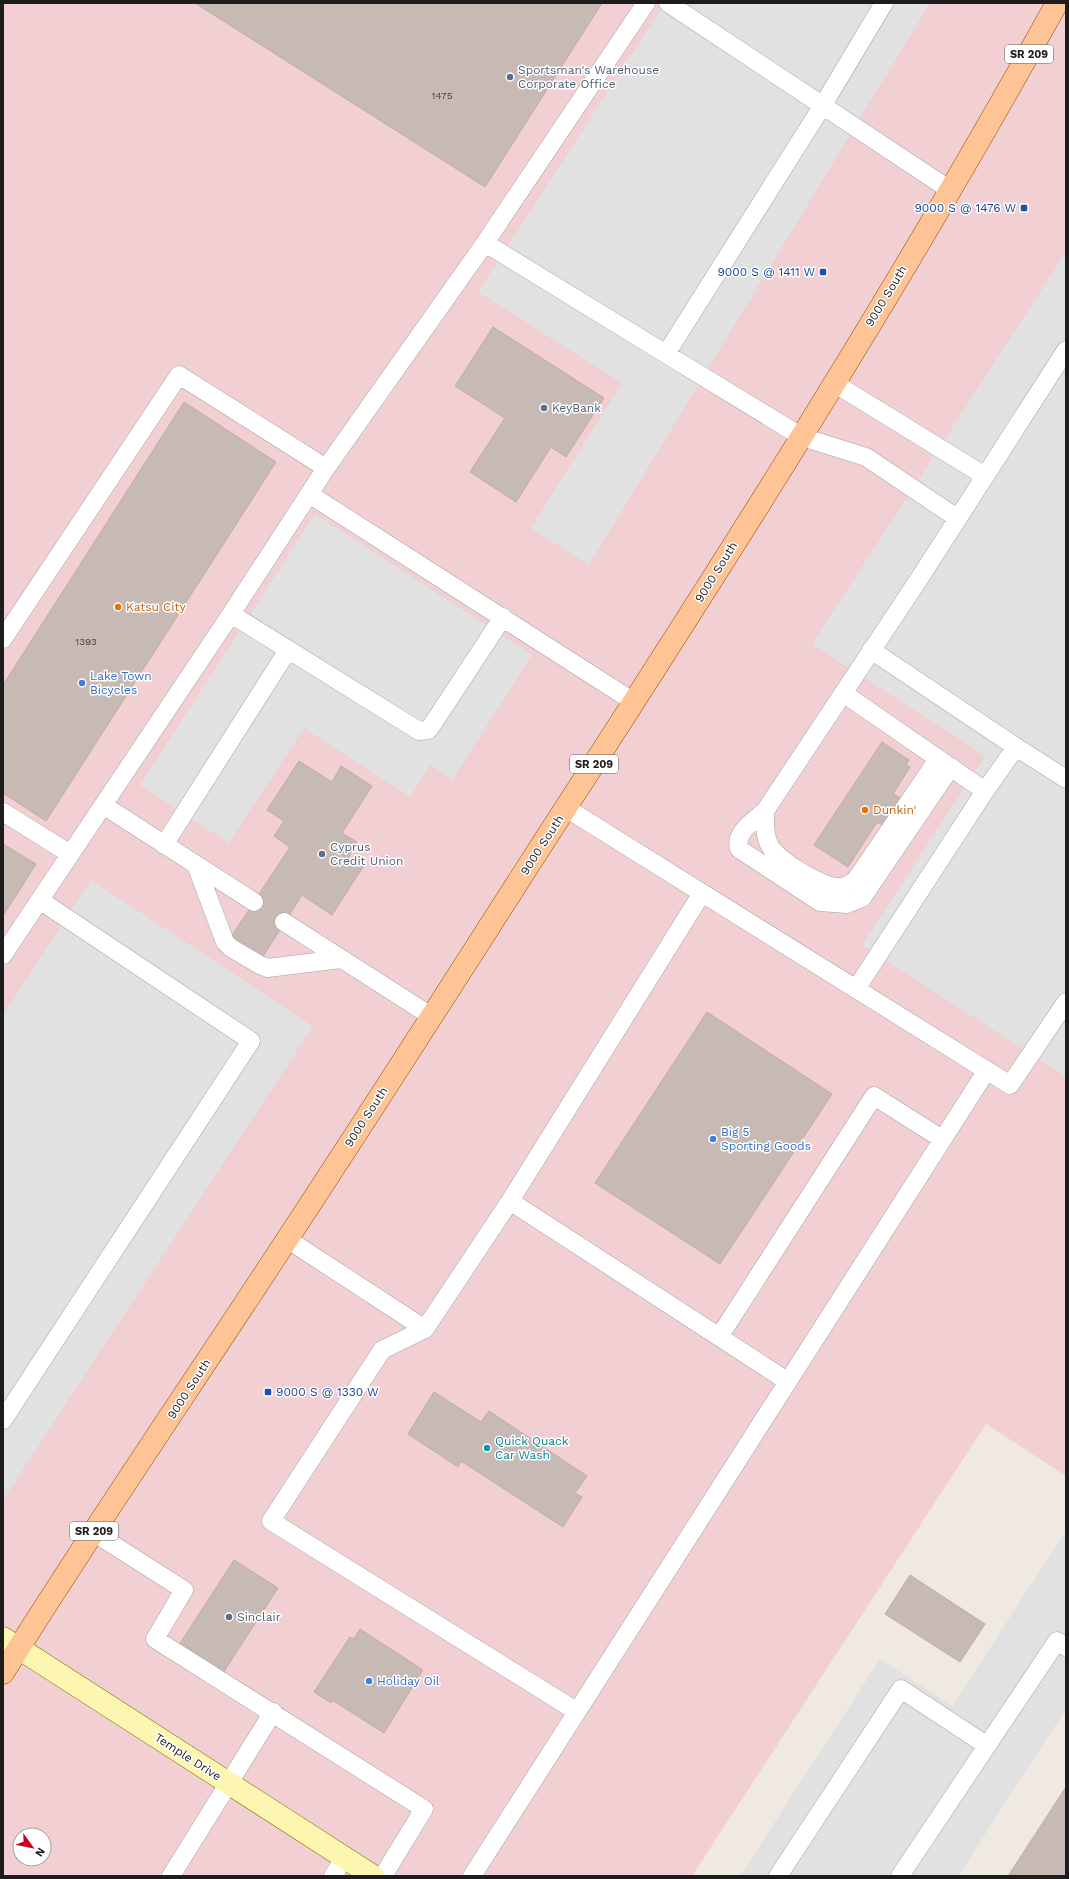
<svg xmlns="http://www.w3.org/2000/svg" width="1069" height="1879" font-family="'Work Sans',sans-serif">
<rect width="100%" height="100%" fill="#efe9e2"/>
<path fill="#f1cfd3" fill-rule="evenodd" d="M3,3H1066V1476L986,1424L692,1876H3ZM20,1835H44V1859H20Z"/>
<path fill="#e1e1e1" d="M665,3H930L589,565L531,528L622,383L478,292Z
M1066,252V1077L862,945L985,756L812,644Z
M315,514L532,655L452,780L430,765L410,797L304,728L229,843L140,785Z
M91,880L313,1026L3,1500V1015Z
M1066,1531V1709L958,1876H740L880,1659L952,1706Z"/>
<path fill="#c7bab5" stroke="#c1aca3" d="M195,3H602L485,187Z
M493,327L604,398L566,457L551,447L516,502L470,472L505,418L455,386Z
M184,402L276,462L46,821L3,793V685Z
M882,742L909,760L906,765L910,767L893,794L900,798L882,825L877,822L848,867L814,845Z
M299,761L332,782L341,766L372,786L342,833L357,842L348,858L363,867L332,915L302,895L262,958L231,937L290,847L274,836L284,821L267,810Z
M3,844L36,864L3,916Z
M707,1012L832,1094L720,1264L595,1183Z
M434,1392L481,1422L489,1411L587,1476L575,1493L582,1497L563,1527L461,1461L458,1467L408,1434Z
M234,1560L278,1588L223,1673L179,1645Z
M910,1575L985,1624L960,1662L885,1614Z
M360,1629L423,1670L384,1733L332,1700L331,1703L314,1692L350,1637L354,1639Z
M1066,1787V1876H1008Z"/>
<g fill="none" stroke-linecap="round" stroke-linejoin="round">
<defs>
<path id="lane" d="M668,3L950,190
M884,3L823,105L666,354L802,437L866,457L957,518
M485,243L666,354
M834,383L985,476
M309,494L634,702
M231,614L419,731L428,730L434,722L503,617
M3,639L179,375L326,468
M871,650L1016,747L985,791
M843,693L985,791L856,989
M1016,747L1066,779
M951,767L862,898L847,904L820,902L739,849C734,832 754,821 765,811L919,579L1066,350
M103,805L254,902
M566,808L1010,1085L1066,1002
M765,811C765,822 764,834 769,844C775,859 825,890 841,887C846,887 851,883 855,881L938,759
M3,812L70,854
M164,845L288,650
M196,865L225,942L231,948L260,965L268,968L341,959
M284,922L431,1016
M3,955L231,614L326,468L485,243L646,3
M510,1201L702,893
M287,1239L425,1329L382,1350L271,1521L576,1711
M425,1329L510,1201L787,1381
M719,1337L874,1096L942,1139
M3,1420L251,1041L41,901
M93,1532L184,1590L155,1639L424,1809L383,1876
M171,1876L273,1712
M333,1876L345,1857
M472,1876L987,1070
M778,1876L901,1689L986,1745
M900,1876L1057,1641L1066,1647"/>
<path id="secondary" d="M3,1638L373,1876"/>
<path id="primary" d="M3,1673C94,1527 192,1385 286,1241C375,1106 462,969 550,832C726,560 900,287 1057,3"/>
</defs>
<use href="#lane" stroke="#a4a4a4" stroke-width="19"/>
<use href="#secondary" stroke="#777400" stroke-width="23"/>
<use href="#primary" stroke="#955000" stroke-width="23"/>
<use href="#lane" stroke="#fff" stroke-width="18"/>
<use href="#secondary" stroke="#fdf6b1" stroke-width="22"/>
<use href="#primary" stroke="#ffc496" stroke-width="22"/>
</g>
<g fill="#5c6f8a" stroke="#fff" stroke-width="1.5">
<circle cx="510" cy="77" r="4"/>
<circle cx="544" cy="408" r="4"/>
<circle cx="322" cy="854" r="4"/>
<circle cx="229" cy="1617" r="4"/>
</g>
<g fill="#1a4fb4" stroke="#fff" stroke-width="1.5">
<rect x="1020" y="204" width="8" height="8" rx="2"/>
<rect x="819" y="268" width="8" height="8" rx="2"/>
<rect x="264" y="1388" width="8" height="8" rx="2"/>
</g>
<g fill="#e8710a" stroke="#fff" stroke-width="1.5">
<circle cx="118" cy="607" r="4"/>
<circle cx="865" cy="810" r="4"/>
</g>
<g fill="#3f7fe0" stroke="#fff" stroke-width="1.5">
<circle cx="82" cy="683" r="4"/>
<circle cx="713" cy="1139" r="4"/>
<circle cx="369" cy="1681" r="4"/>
</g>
<circle fill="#0f9aa8" stroke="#fff" stroke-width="1.5" cx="487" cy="1448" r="4"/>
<g text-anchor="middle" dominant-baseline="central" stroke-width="3" stroke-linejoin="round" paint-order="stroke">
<g font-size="10" fill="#484443">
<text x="442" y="95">1475</text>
<text x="86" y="641">1393</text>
</g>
<g fill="#fff" stroke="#616161" stroke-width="1">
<rect x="1005" y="45" width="48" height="18" rx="3"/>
<rect x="570" y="755" width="48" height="18" rx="3"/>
<rect x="70" y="1522" width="48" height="18" rx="3"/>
</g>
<g font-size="11" font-weight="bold" fill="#1d1d1d">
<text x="1029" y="54">SR 209</text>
<text x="594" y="764">SR 209</text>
<text x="94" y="1531">SR 209</text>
</g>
<g font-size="12" fill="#4e5e75" stroke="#fff" text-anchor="start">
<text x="518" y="70">Sportsman's Warehouse<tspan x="518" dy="14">Corporate Office</tspan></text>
<text x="552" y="408">KeyBank</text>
<text x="330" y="847">Cyprus<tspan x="330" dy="14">Credit Union</tspan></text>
<text x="237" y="1617">Sinclair</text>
</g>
<g font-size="12" fill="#164399" stroke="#fff" text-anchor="end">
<text x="1016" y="208">9000 S @ 1476 W</text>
<text x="815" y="272">9000 S @ 1411 W</text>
<text x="276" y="1392" text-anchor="start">9000 S @ 1330 W</text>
</g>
<g font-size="12" fill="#1d1d1d" stroke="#fff">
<text transform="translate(886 296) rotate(-59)">9000 South</text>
<text transform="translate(716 572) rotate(-58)">9000 South</text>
<text transform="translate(542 845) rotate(-57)">9000 South</text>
<text transform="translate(366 1117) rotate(-57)">9000 South</text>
<text transform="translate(189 1389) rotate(-57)">9000 South</text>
<text transform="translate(188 1757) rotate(33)">Temple Drive</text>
</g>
<g font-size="12" fill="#c56008" stroke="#fff" text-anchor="start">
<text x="126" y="607">Katsu City</text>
<text x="873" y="810">Dunkin'</text>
</g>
<g font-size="12" fill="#366cbe" stroke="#fff" text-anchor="start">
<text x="90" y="676">Lake Town<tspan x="90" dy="14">Bicycles</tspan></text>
<text x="721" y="1132">Big 5<tspan x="721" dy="14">Sporting Goods</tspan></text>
<text x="377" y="1681">Holiday Oil</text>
</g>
<g font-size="12" fill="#0d838f" stroke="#fff" text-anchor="start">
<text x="495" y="1441">Quick Quack<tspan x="495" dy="14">Car Wash</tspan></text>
</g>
</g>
<rect width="1069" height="1879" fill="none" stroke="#1d1d1d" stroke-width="8"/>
<g transform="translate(32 1847) rotate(123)"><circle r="19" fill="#ffffff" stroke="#a5a5a5"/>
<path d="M0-3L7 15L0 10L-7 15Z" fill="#c9001b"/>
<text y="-6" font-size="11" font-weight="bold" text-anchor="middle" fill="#1d1d1d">N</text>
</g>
</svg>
